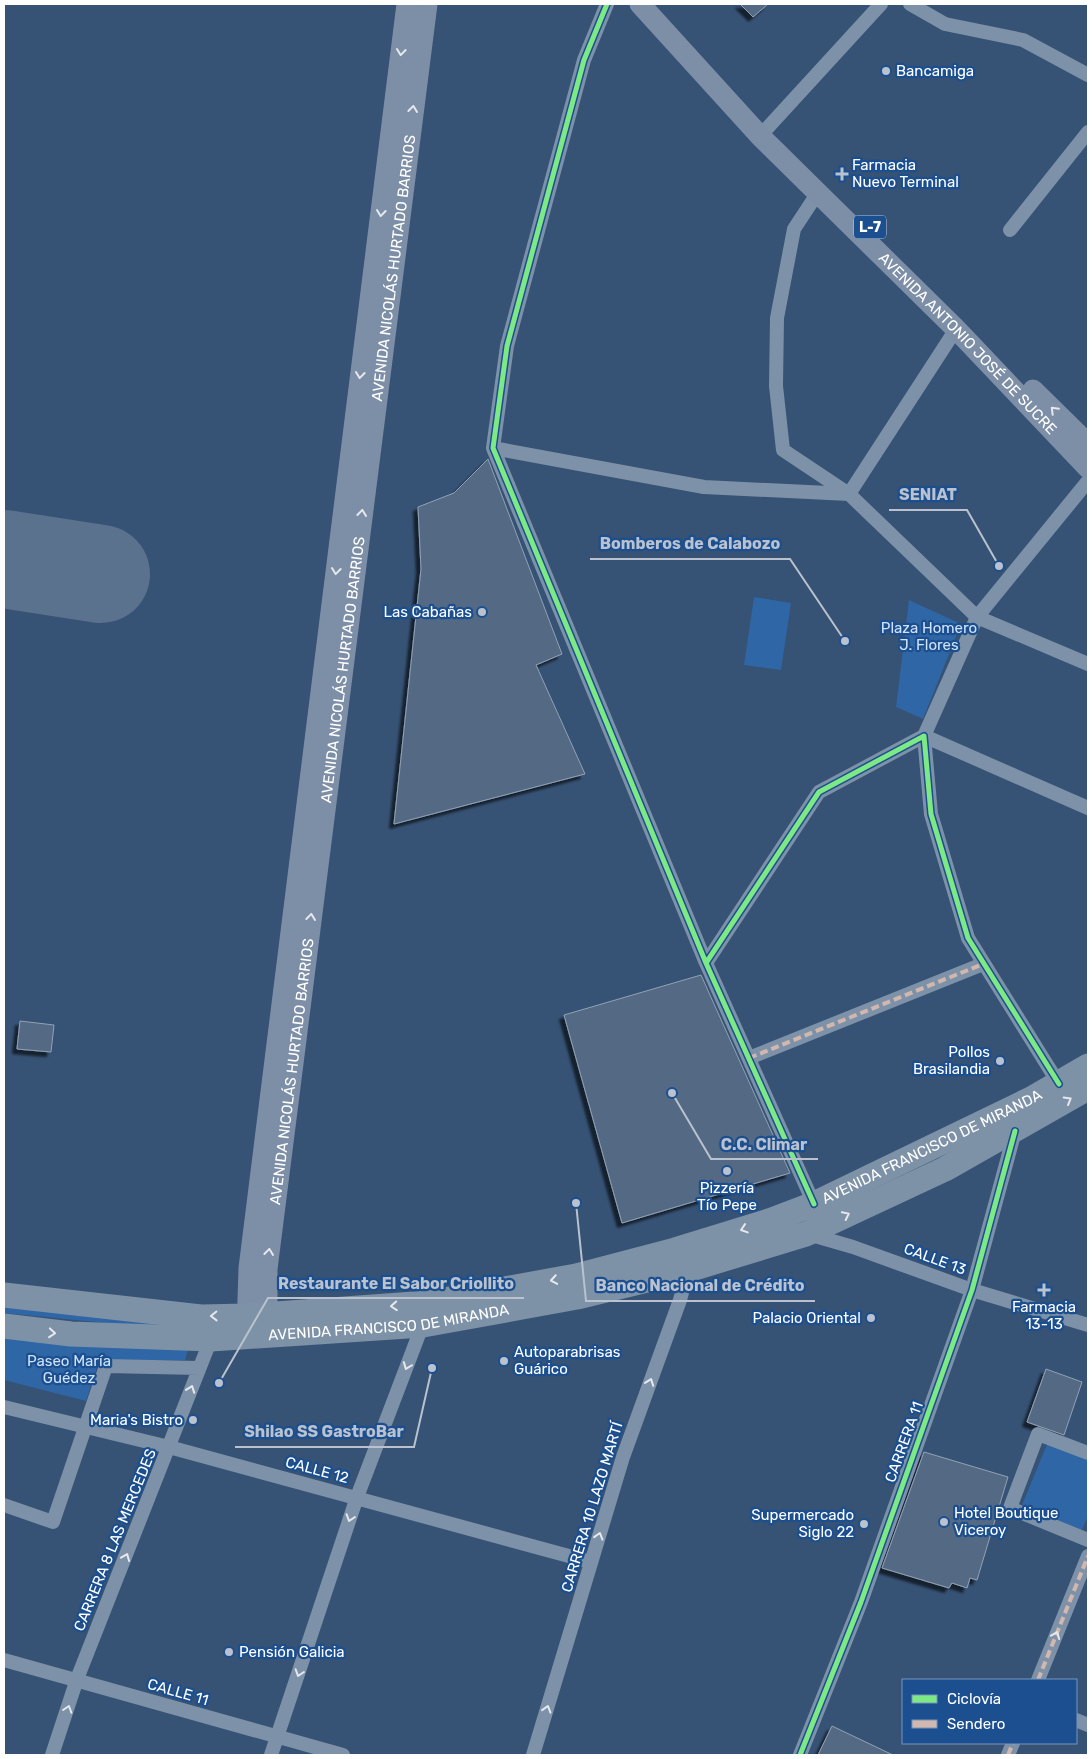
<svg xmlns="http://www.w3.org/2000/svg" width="1092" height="1759" font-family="Rubik,sans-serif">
<defs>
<filter id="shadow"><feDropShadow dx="-4.5" dy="4.5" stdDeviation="1" flood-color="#0009"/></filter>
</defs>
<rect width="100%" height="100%" fill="#365274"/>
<path fill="#2f66a5" d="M754,597L791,603L781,670L744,665Z
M909,600L961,624L923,719L896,707Z
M4,1305L152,1316L158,1328L4,1313Z
M4,1336L188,1350L185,1360L99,1361L86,1401L4,1380Z
M1048,1442L1088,1458V1516L1082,1530L1022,1505Z"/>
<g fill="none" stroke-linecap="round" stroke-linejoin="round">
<path stroke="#5a728e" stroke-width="98" d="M4,559L101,574"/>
</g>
<path fill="#526984" stroke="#92a2b6" filter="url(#shadow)" d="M740,4H768L753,17Z
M488,459L562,654L536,665L585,774L394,824L421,569L418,507L454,493Z
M701,975L790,1173L622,1223L564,1015Z
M20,1021L54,1025L51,1052L17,1049Z
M1046,1369L1082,1382L1064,1435L1027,1422Z
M924,1452L1008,1477L977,1580L970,1578L967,1588L952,1583L949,1588L882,1568Z
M832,1726L893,1755H818Z"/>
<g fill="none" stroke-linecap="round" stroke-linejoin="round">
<path stroke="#7d92a8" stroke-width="14" d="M607,4L584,60L507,346L493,448L706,963
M910,4L945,24L1023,40L1088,75
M760,136L881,4
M817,194L794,229L777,318L776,386L783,450L849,494L977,617L1088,664
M1010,230L1088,132
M493,448L704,487L849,494L956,329
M1088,481L977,617L924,736L1088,808
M749,1058L983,964
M814,1204L706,963L819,792L924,736L931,814L968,938L1059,1084
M808,1234L853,1247L972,1290L1088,1325
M4,1407L169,1447L591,1562
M1088,1453L1038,1434L1010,1508L1088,1540
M4,1505L53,1522L106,1366L199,1368
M4,1660L343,1755
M1038,1680L1088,1556
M1076,1720L1088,1725
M52,1755L77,1679L211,1339
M271,1755L357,1497L424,1321
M533,1755L623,1457L680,1300L688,1270
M800,1755L861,1602L972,1290L1015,1131
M1008,1755L1013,1743"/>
<g stroke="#7d8ea7" stroke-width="21">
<path id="s1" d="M640,4L760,136L956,329L1088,468"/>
<path d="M1033,390L1088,444"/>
<path id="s2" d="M267,1330V1269L427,4"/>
<path d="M247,1331L249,1268L407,4"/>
</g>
<g stroke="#7e92a7" stroke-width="25">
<path id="s3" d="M4,1295L201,1317L247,1316L428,1303L576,1276L675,1250L772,1220L814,1204L1031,1099L1088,1066"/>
<path id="s4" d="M4,1326L71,1334L211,1339L423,1325L577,1297L688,1270L806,1234L945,1169L1088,1088"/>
</g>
<path stroke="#d1b7ad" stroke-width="4" stroke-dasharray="8 4" stroke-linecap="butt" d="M749,1058L983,964
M1038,1680L1088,1556
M1008,1755L1013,1743"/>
<defs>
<path id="cycleway" d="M607,4L584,60L507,346L493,448L706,963
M814,1204L706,963L819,792L924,736L931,814L968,938L1059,1084
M800,1755L861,1602L972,1290L1015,1131"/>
</defs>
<use href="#cycleway" stroke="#1b4f8f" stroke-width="8"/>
<use href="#cycleway" stroke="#7ce984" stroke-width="5"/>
</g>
<defs><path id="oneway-chevron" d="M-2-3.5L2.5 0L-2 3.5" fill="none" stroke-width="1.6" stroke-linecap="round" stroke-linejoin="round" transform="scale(1.25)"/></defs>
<g stroke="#e5e8ed">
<use href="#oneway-chevron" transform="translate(401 52) rotate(97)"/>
<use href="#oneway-chevron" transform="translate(413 109) rotate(-83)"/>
<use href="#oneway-chevron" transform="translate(381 213) rotate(97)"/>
<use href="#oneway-chevron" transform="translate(360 375) rotate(97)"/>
<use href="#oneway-chevron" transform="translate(1054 410) rotate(-135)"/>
<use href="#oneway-chevron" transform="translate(362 513) rotate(-83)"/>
<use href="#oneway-chevron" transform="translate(336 571) rotate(97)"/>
<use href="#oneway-chevron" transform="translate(311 917) rotate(-83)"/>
<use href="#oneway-chevron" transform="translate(269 1252) rotate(-83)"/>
</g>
<g stroke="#e5e9ed">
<use href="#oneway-chevron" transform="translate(1068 1100) rotate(-30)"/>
<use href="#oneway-chevron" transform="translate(846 1215) rotate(-26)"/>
<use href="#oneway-chevron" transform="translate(744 1229) rotate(162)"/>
<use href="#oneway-chevron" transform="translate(554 1280) rotate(170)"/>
<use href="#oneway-chevron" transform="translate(394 1306) rotate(176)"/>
<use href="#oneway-chevron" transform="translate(214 1316) rotate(179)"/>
<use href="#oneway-chevron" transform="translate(52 1333) rotate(5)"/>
</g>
<g stroke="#e5e9ee">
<use href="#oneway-chevron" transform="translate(407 1366) rotate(111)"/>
<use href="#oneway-chevron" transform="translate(650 1382) rotate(-70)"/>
<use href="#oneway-chevron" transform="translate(191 1389) rotate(-70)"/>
<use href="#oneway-chevron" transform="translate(350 1518) rotate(108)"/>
<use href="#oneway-chevron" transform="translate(599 1536) rotate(-73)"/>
<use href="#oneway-chevron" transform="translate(126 1557) rotate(-68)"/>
<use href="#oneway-chevron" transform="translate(1056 1635) rotate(-68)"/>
<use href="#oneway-chevron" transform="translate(299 1673) rotate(108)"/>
<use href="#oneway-chevron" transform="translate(68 1709) rotate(-72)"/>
<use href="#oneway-chevron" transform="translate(547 1709) rotate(-73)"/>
</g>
<g fill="#b9c2ce" stroke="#1b4f8f" stroke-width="2">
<circle cx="886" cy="71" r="5"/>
<path d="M839.5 166.5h5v5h5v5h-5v5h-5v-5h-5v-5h5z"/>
<circle cx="482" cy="612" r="5"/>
<circle cx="1000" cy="1061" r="5"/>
<circle cx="727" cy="1171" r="5"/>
<path d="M1041.5 1282.5h5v5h5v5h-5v5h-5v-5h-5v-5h5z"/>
<circle cx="871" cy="1318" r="5"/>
<circle cx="504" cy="1361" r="5"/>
<circle cx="193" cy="1420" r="5"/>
<circle cx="944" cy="1522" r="5"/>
<circle cx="864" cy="1524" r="5"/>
<circle cx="229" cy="1652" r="5"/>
</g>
<g text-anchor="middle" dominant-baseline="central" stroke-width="4.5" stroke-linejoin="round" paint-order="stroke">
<rect fill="#1b4f8f" stroke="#bbcadd" stroke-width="1" x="854" y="215.5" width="32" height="23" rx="4"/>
<g font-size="14" font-weight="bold" fill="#fff">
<text x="870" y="227">L-7</text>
</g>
<g font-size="15" fill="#fff" stroke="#1b4f8f" text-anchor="start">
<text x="896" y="71">Bancamiga</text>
<text x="852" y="165">Farmacia<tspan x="852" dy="17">Nuevo Terminal</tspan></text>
<text x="472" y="612" text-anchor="end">Las Cabañas</text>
<text x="990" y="1052" text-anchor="end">Pollos<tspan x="990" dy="17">Brasilandia</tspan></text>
<text x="727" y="1188" text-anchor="middle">Pizzería<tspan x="727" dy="17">Tío Pepe</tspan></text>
<text x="1044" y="1307" text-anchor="middle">Farmacia<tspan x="1044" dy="17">13-13</tspan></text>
<text x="861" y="1318" text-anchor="end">Palacio Oriental</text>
<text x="514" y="1352">Autoparabrisas<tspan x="514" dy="17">Guárico</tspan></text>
<text x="183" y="1420" text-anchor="end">Maria's Bistro</text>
<text x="954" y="1513">Hotel Boutique<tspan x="954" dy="17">Viceroy</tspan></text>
<text x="854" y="1515" text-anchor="end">Supermercado<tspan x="854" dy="17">Siglo 22</tspan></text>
<text x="239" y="1652">Pensión Galicia</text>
</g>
<g font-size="15" fill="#fff" stroke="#1b4f8f">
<text stroke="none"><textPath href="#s2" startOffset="1070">AVENIDA NICOLÁS HURTADO BARRIOS</textPath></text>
<text stroke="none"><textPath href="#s1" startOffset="472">AVENIDA ANTONIO JOSÉ DE SUCRE</textPath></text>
<text stroke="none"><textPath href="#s2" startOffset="665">AVENIDA NICOLÁS HURTADO BARRIOS</textPath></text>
<text stroke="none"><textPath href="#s2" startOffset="260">AVENIDA NICOLÁS HURTADO BARRIOS</textPath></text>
<text stroke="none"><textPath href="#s3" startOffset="956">AVENIDA FRANCISCO DE MIRANDA</textPath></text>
<text transform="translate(935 1259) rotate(20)">CALLE 13</text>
<text stroke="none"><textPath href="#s4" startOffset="386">AVENIDA FRANCISCO DE MIRANDA</textPath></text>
<text transform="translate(904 1442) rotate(-70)">CARRERA 11</text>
<text transform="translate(317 1470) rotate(15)">CALLE 12</text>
<text transform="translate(592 1507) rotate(-73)">CARRERA 10 LAZO MARTÍ</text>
<text transform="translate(115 1540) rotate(-68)">CARRERA 8 LAS MERCEDES</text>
<text transform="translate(178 1692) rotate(16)">CALLE 11</text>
</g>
<g font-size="15" fill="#cfe3fa" stroke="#1b4f8f">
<text x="929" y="628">Plaza Homero<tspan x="929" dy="17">J. Flores</tspan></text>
<text x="69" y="1361">Paseo María<tspan x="69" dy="17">Guédez</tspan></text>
</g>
</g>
<path fill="none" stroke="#b9c2ce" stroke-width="2" d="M999 566L967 510H889M845 641L790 559H590M672 1093L711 1159H818M219 1383L268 1298H524M576 1203L586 1301H815M432 1368L414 1447H235"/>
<g fill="#b9c2ce" stroke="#1b4f8f" stroke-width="2">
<circle cx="999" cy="566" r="5"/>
<circle cx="845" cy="641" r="5"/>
<circle cx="672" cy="1093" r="5"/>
<circle cx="219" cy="1383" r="5"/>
<circle cx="576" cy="1203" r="5"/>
<circle cx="432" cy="1368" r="5"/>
</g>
<g font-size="16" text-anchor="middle" font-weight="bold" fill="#b9c2ce" stroke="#1b4f8f" stroke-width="4.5" stroke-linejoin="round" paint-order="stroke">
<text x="928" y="500">SENIAT</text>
<text x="690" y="549">Bomberos de Calabozo</text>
<text x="764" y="1150">C.C. Climar</text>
<text x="396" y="1289">Restaurante El Sabor Criollito</text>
<text x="700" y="1291">Banco Nacional de Crédito</text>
<text x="324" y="1437">Shilao SS GastroBar</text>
</g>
<rect width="1092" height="1759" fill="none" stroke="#ffffff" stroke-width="10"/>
<rect x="902" y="1679" width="175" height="65" fill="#1b4f8f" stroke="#7695bc"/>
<rect x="912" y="1695" width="25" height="8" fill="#7ce984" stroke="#7695bc"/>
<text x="947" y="1704" font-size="15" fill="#ffffff">Ciclovía</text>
<rect x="912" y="1720" width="25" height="8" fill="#d1b7ad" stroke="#7695bc"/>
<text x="947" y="1729" font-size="15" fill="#ffffff">Sendero</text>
</svg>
